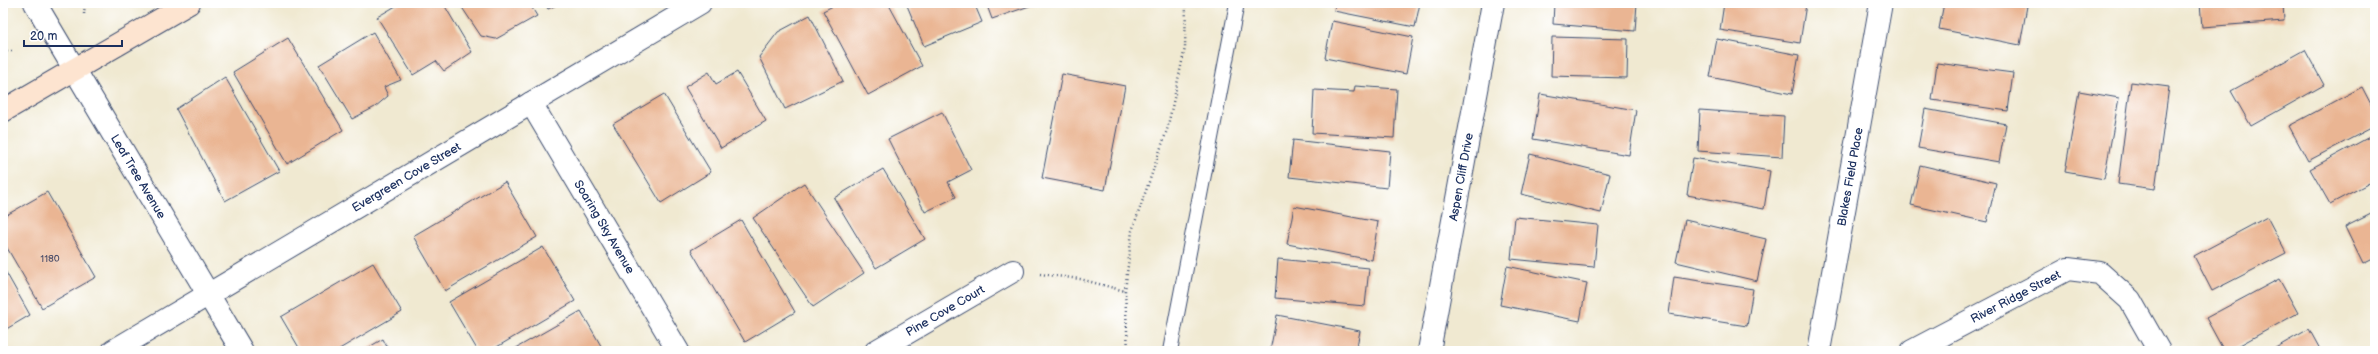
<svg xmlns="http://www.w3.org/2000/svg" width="2378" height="354" font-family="'Balsamiq Sans',sans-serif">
<rect width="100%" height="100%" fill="#fff"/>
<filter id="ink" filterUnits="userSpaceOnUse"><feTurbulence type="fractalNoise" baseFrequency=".025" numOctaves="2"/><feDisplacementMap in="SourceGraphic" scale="8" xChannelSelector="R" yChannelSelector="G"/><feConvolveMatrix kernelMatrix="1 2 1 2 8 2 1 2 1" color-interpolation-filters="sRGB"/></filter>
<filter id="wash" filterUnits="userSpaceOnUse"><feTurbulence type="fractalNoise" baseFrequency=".012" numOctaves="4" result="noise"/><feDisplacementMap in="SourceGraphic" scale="16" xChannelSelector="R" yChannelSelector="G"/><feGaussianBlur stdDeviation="0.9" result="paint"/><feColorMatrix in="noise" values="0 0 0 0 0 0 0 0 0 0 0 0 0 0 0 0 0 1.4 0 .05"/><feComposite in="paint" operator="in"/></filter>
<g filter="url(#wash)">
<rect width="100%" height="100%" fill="#f0e9d1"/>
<g id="blocks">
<path fill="#eab593" d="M401,3H443L472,52L444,71L436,61L413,75L377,17Z
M459,3H529L537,16L496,39L481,36Z
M544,3H561L548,9Z
M839,3H888L922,66L868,95L823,11Z
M906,3H974L982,22L924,46Z
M986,3H1038L992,19Z
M1115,3H1139V7Z
M1335,3H1420L1415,27L1334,11Z
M1554,3H1637L1635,31L1553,24Z
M1724,3L1806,4L1800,43L1720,30Z
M1944,3H2009L2027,6L2020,45L1939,29Z
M2200,3H2283L2284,21L2202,27Z
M810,15L843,81L785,109L759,57L778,32Z
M1332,21L1413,37L1406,74L1325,58Z
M373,32L401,80L384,87L388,96L375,107L352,119L319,65Z
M1552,37L1628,39L1627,78L1551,76Z
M288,38L343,130L287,164L233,72Z
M1717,39L1799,55L1792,94L1710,77Z
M2305,50L2324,85L2251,126L2231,91Z
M1937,63L2013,73L2008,111L1932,100Z
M709,72L716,84L737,72L766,121L721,148L685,87Z
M1062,74L1125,86L1105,190L1042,178Z
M225,77L279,171L225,201L176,109Z
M2131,82L2169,87L2155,189L2118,184Z
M1355,86L1397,89L1394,138L1312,133L1314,90L1354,92Z
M2362,87L2375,112V126L2308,161L2289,126Z
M2079,91L2119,98L2104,179L2065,172Z
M664,94L711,172L661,203L613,124Z
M1540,94L1636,110L1629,155L1533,139Z
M1925,109L2006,124L1999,162L1918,148Z
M1700,110L1784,116L1782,157L1698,151Z
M942,112L971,170L948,182L956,197L925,212L888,139Z
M2375,134V180L2330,204L2310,169Z
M1293,140L1390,151L1387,188L1289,177Z
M1530,154L1610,174L1601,213L1521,194Z
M1693,158L1770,171L1764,209L1687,195Z
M1920,165L1996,183L1987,222L1911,205Z
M883,169L925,239L876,268L834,198Z
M505,182L537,237L445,291L413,236Z
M804,183L864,273L813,307L753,218Z
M47,192L96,277L42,308L3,241V217Z
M1294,206L1378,222L1372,260L1287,244Z
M2375,212V258L2363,264L2345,227Z
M1515,217L1598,225L1594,267L1511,259Z
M2267,217L2286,253L2212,291L2194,256Z
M741,220L795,312L745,342L691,250Z
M1685,220L1766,239L1757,281L1676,262Z
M543,247L575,301L490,351H478L449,302Z
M1278,259L1369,268L1365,306L1275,298Z
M373,263L402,312L336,351H301L281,317Z
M1507,266L1587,283L1580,321L1500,305Z
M3,267L30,315L3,331Z
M1674,277L1753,289L1747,326L1669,314Z
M2279,279L2298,313L2229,351H2224L2206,318Z
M581,311L604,351H511Z
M1277,315L1360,331L1356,351H1270Z
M2309,329L2321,351H2270Z
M383,339L389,351H362Z"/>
</g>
</g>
<g filter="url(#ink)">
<use href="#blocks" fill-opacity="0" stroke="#3b4b6f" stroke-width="1"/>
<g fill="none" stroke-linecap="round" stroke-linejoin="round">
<defs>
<path id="lane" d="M1170,351L1237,3"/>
<g id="street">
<path id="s1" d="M35,3L242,351"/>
<path id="s2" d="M531,103L678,351"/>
<path id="s3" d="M113,351L700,3"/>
<path id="s4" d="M876,351L1013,271"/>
<path id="s5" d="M1429,351L1493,3"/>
<path id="s6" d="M1819,351L1881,3"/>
<path id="s7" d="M1912,351L2068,269L2100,273L2130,300L2159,351"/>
</g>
<path id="secondary" d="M3,111L189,3"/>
</defs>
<use href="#lane" stroke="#3b4b6f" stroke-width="16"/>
<use href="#street" stroke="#3b4b6f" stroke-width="24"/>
<use href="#secondary" stroke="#3b4b6f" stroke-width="24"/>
<path stroke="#3b4b6f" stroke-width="2.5" stroke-dasharray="1 3" stroke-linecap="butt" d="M84,14L85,3
M3,51H14
M1040,274L1080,279L1125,291
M1128,351L1125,291L1132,231L1167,130L1185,48L1186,3"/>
<use href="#lane" stroke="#fff" stroke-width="14"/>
<use href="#street" stroke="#fff" stroke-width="22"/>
<use href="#secondary" stroke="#fde4d0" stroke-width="22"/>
</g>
</g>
<g text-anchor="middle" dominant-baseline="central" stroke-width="3" stroke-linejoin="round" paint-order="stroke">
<g font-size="10" fill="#4f506b">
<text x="50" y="259">1180</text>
</g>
<g font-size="12" fill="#1b2f5e" stroke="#fff">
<text stroke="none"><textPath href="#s1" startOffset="202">Leaf Tree Avenue</textPath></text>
<text stroke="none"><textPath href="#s3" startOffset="341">Evergreen Cove Street</textPath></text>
<text stroke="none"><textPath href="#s5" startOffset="177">Aspen Cliff Drive</textPath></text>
<text stroke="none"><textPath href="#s6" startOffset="177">Blakes Field Place</textPath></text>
<text stroke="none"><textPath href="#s2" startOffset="144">Soaring Sky Avenue</textPath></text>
<text stroke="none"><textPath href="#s7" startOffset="117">River Ridge Street</textPath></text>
<text stroke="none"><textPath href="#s4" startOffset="80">Pine Cove Court</textPath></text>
</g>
</g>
<rect width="2378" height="354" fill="none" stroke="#fff" stroke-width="16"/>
<path d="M24 40v6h98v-6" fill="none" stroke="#1b2f5e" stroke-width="2"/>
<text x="30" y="40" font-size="12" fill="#1b2f5e" stroke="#ffffff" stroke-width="3" paint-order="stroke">20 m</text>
</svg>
